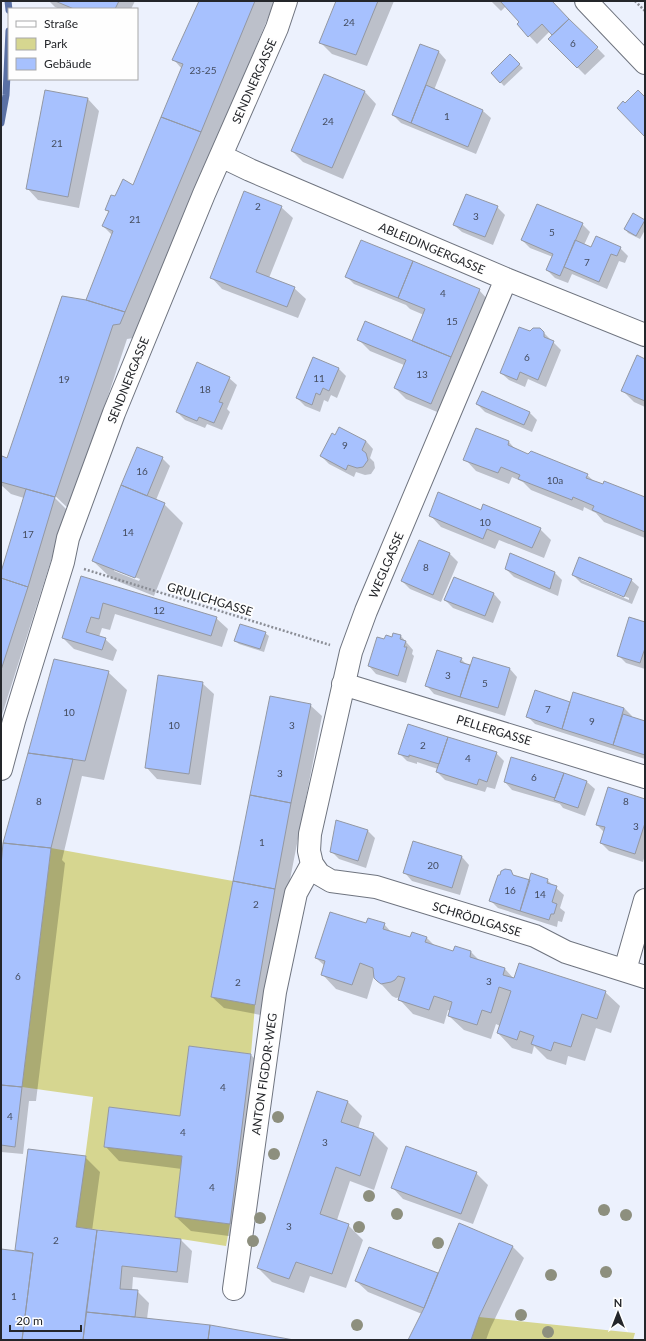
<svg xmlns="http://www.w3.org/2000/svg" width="646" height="1341" font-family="Lato,sans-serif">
<rect width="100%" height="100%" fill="#ecf1fd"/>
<path fill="#d6d690" d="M51,848L233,881L211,997L255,1005L251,1054L189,1046L180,1116L109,1107L104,1147L182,1156L175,1217L230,1224L226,1246L181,1239L76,1227L93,1097L22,1087Z
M479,1317L635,1333L633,1340H471Z"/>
<path fill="#0003" fill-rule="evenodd" d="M49,1H135L131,9H60L55,7Z
M200,1H275L134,338L127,339L70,510L52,493L51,494L67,510L1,718V576L24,498L11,494L1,485V463L8,460L86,301L113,236L103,226L109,213L106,209L115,197L134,186L182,69L174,60Z
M337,1H394L367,66L332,54L320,42Z
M491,1H551L605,56L585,75L549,39L554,35L550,31L537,44L518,24L521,22L506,6L501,11Z
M421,45L439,52L446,60L434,90L483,111L491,118L476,154L401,123L393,115Z
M510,56L523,68L504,86L492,73Z
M325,75L365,92L376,104L343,179L303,162L292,151Z
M88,99L99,111L79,208L38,200L27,188Z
M281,207L293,218L269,278L294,288L306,299L298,318L222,289L211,277Z
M497,207L505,215L493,245L462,232L454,225Z
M633,214L645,221V230L640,239L628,233L625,229Z
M582,224L590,232L584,245L592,248H620L628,256L625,263L619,261L607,289L572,274L568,283L555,278L547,270L553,257L530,248L522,240Z
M346,276L479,290L490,302L442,414L406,399L395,388L404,365L370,351L359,340L412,342L424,315L410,309L406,305L354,284Z
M540,329L561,350L546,387L528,379L525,387L509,380L501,373L530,333Z
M645,360V407L634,402L623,391Z
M338,368L346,376L337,398L331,395L328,402L324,400L320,412L305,406L297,398Z
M229,378L237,385L227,409L230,412L222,430L207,424L205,428L185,420L177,412Z
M477,404L529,412L537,420L532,432L485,412Z
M476,429L509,442L516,450L529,456L587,475L595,482L603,486L645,498V538L604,522L596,513L584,507L583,511L531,490L523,482L512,477L509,484L476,471L465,459Z
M366,441L373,449L370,458L374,462L375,468L371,474L365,475L356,472L354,477L329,464L321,456Z
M162,458L170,466L156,500L164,504L183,523L154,596L112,579L93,561ZM114,569L140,579L139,581L114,571Z
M481,511L540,529L551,540L544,558L499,540L495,549L441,527L430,515Z
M420,541L450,554L458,562L441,602L410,589L402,581Z
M506,569L554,572L562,580L558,596L514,577Z
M573,575L631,580L639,587L632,604L581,583ZM581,578L629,598V600L581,580Z
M81,577L216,618L228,629L222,647L115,614L110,630L102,628L99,637L105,639L117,650L113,661L74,649L63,638Z
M454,578L494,594L501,602L493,623L453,608L445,600Z
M645,623V669L626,663L618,655Z
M265,633L269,636L264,652L239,644L235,641Z
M394,634L401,636L413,650L412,654L414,656L406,683L376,674L369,666L385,641L392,638Z
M461,659L467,665L471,666L510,669L517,677L505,716L434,694L427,686Z
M108,672L127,690L104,780L82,776L62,860L65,863L36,1101H29L23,1154L1,1152V877Z
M202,683L214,694L201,785L157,779L146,767Z
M535,691L571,703L624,708L632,716L631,718L645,722V759L535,724L527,716Z
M310,705L322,716L286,900L266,1016L224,1008L212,997Z
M399,753H496L504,761L495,789L487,787L485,792L445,780L437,772L438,769L417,762V764L407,761Z
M512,758L587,782L595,789L585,816L563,808L560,804L512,790L505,782Z
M645,800V855L643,862L609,851L601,843L604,832L597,825Z
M368,831L375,838L366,868L339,859L331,851Z
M462,857L469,865L460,895L412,881L405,873Z
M514,876L530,881L547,880L564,895L560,908L565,912L562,922L558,921L557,927L498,908L491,901Z
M367,924H384L392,933L410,939L426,937L436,947L454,952H471L480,961L505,969L514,979L605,992L620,1006L611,1033L596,1028L585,1061L568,1056L566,1065L547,1059L534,1046L532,1054L512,1048L498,1033L500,1026L496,1024L491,1039L464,1030L449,1016L451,1011L448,1010L444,1024L413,1014L399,999L400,997L396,998L392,996L374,976L367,999L336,989L322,974L325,966L316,958Z
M251,1055L265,1069L244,1238L191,1231L176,1217L182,1169L119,1161L105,1146L181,1117Z
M318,1092L348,1102L362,1116L358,1129L374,1134L388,1148L374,1190L350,1181L337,1220L348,1225L363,1240L346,1288L310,1276L304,1293L272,1282L258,1268Z
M85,1157L100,1172L92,1231L180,1239L192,1251L188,1283L133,1277L132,1291H137L149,1303L147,1319L289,1340H1V1250L17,1252L16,1250Z
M476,1173L488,1185L473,1224L403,1199L392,1187Z
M512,1246L524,1258L490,1329L486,1340H409L422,1314L368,1292L356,1281L370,1248L438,1275Z"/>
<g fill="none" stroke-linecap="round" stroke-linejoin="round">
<path stroke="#5a70a4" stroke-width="7" d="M8,1L9,10
M1,123L6,95L9,31"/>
</g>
<path fill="#a7c1fe" stroke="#9398a3" d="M55,1H119L115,9H74Z
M199,1H255L201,132L161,117L183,64L172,60Z
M336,1H378L356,55L319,43Z
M500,1H552L569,19L552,35L542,24L528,37L517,24L519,22Z
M569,19L598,47L577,68L548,39Z
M420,44L439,51L411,123L392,115Z
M510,54L520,64L500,83L491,73Z
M324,74L365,91L332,168L291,151Z
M426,85L483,110L468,147L411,123Z
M45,90L88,98L68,197L26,189Z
M638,90L645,97V137L617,108L623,101L625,103Z
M161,117L201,132L125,312L86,300L113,231L102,226L109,211L105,210L111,195L115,196L123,179L133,185Z
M244,191L282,206L256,272L295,287L287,307L210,278Z
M466,194L498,206L485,237L453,225Z
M537,204L583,223L560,276L546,270L553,254L521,240Z
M633,213L645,220L636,236L624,229Z
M596,236L621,247L617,256L611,254L599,282L564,267L575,240L591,247Z
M361,240L413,261L398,298L345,277Z
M413,261L480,289L451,357L412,341L425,309L398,298Z
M62,296L86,300L125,312L120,324L113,325L55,497L1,482V459L2,456L7,458Z
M365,321L451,357L431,404L394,388L406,360L357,340Z
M519,327L530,331L533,328H540L544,332V337L554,341L538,380L520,372L517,380L500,373Z
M637,355L645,359V401L621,391Z
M313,357L339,368L329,391L323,388L320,395L316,393L312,405L296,398Z
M197,362L230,377L219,402L223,403L214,423L199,417L197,421L176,412Z
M482,391L530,412L524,425L476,404Z
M339,427L366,441L362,450L366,453L368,460L363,467L357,468L348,465L346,470L320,456L332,433L335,435Z
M476,428L509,441L508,445L528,454L531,451L588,474L586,478L603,484L604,481L645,497V532L592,510L594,506L573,497L572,500L518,479L520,475L501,467L498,473L463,460Z
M137,447L163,457L147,496L121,485Z
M121,485L165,503L135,578L92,561Z
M26,489L55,497L28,587L1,578V572Z
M438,492L481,510L483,504L541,528L532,548L487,529L483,539L429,516Z
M419,540L450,553L433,595L401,581Z
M510,553L555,572L550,589L505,569Z
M579,557L632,579L624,597L572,575Z
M81,576L217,617L211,636L103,603L99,619L91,617L86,632L106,638L102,650L62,638Z
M454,577L494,593L485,616L444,600Z
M1,578L28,587L1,670Z
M629,617L645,622V648L640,663L617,656Z
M240,624L266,632L260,649L234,641Z
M393,633L401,635L400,639L406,641L404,647H407L398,676L368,666L377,637L384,639L386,635L392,637Z
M437,650L462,658L460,662L470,665L460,697L425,686Z
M473,657L510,668L498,708L460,697Z
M54,659L109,671L85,761L28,753Z
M158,675L203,682L189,774L145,768Z
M535,690L570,702L562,729L526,717Z
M573,692L624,708L613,745L562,729Z
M270,696L311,704L291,803L250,795Z
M623,714L645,721V755L613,745Z
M408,724L448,737L439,764L409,755V757L398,754Z
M448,737L497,752L487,782L479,779L477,785L436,772Z
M28,753L73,759L51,848L3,843Z
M511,757L564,773L555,798L504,782Z
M564,773L587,781L578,808L554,800Z
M608,787L645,799V823L635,854L600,843L605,827L596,825Z
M250,795L291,803L275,889L233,881Z
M336,820L368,830L358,861L330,852Z
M413,841L462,856L452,888L403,873Z
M3,843L51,848L22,1087L1,1085V866Z
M505,869L511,870L513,875L530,880L520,911L489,901L498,875H500L501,871Z
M531,873L548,879L547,883L557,886L552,902L557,904L554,914H551L549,920L520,911Z
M233,881L275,889L255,1005L211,997Z
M330,912L366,923L368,918L385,923L383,929L410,937L412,932L427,937L425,942L453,951L455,946L471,951L470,957L505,968L503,975L514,978L519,963L606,991L597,1019L582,1014L571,1047L554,1042L551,1051L531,1044L534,1036L520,1031L517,1040L497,1033L511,991L499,987L491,1013L482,1010L477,1025L448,1016L452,1002L434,996L429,1010L398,1000L405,978L398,976L395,980L391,982L381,984L377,981L374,978L373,968L360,963L352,985L321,975L325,961L315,958Z
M189,1046L251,1054L230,1224L175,1217L182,1156L104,1147L109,1107L180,1116Z
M1,1085L22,1087L15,1147L1,1145Z
M317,1091L348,1101L341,1122L374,1133L360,1176L336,1167L320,1214L349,1224L332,1274L296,1262L289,1279L257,1268Z
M406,1146L477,1172L461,1214L391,1188Z
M28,1149L86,1156L76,1227L97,1230L83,1340H22L33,1253L15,1250Z
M459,1223L513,1246L479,1317L471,1340H408L424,1308Z
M97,1230L181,1239L177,1272L122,1266L120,1289L138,1290L135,1317L86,1312Z
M369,1247L438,1273L424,1308L355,1281Z
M1,1249L33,1253L22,1340H1Z
M86,1312L135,1317L210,1325L208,1340H83Z
M210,1325L294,1340H208Z"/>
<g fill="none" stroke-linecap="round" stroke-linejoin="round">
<defs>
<path id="minor" d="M586,1L645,63
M221,156L250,170L506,279L645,335
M506,279L366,611L351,652L310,834L309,851L312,864L319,874L331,881L376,887L535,936L566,952L645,977
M343,684L645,777
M1,769L14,721L63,562L68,538L114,413L204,194L277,28L286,1
M625,970L645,900
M234,1289L275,992L296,893L312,864"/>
</defs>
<use href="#minor" stroke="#6f747f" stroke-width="24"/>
<path stroke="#8b8e96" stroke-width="2.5" stroke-dasharray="2 2" stroke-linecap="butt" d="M635,1L645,11
M84,569L330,645"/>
<use href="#minor" stroke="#fff" stroke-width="22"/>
</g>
<g fill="#8d8f7e">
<circle cx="278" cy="1117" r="6"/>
<circle cx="274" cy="1154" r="6"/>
<circle cx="369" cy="1196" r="6"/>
<circle cx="604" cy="1210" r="6"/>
<circle cx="397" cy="1214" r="6"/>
<circle cx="626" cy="1215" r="6"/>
<circle cx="260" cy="1218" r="6"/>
<circle cx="359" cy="1227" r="6"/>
<circle cx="253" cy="1241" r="6"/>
<circle cx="438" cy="1243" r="6"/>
<circle cx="606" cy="1272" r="6"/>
<circle cx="551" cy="1275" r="6"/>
<circle cx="521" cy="1315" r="6"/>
<circle cx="357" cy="1325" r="6"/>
<circle cx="548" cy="1332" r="6"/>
</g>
<g text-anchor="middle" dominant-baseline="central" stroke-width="3.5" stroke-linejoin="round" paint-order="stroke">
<g font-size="10" fill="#454d5f">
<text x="349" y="22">24</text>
<text x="573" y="43">6</text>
<text x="203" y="70">23-25</text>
<text x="447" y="116">1</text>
<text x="328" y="121">24</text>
<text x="57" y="143">21</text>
<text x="258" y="206">2</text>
<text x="476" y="216">3</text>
<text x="135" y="219">21</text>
<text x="552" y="232">5</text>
<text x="587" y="262">7</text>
<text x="443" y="293">4</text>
<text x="452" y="321">15</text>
<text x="527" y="357">6</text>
<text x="422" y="374">13</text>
<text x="319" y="378">11</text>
<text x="64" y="379">19</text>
<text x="205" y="389">18</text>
<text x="345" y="445">9</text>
<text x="142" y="471">16</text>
<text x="555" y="480">10a</text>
<text x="485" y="522">10</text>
<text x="128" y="532">14</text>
<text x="28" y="534">17</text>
<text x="426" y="567">8</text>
<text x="159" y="610">12</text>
<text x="448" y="675">3</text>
<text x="485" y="683">5</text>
<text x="548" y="709">7</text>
<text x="69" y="712">10</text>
<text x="592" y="721">9</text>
<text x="174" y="725">10</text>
<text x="292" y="725">3</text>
<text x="423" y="745">2</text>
<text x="468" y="758">4</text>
<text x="280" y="773">3</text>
<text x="534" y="777">6</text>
<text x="39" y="801">8</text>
<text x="626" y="801">8</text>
<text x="636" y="826">3</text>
<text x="262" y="842">1</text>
<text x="433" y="865">20</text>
<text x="510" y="890">16</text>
<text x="540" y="894">14</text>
<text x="256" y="904">2</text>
<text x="18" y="976">6</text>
<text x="489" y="981">3</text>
<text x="238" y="982">2</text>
<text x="223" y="1087">4</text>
<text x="10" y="1116">4</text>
<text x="183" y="1132">4</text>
<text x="325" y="1142">3</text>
<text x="212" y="1187">4</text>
<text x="289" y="1226">3</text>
<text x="56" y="1240">2</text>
<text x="14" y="1296">1</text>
</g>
<g font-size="12" fill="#24262a" stroke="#fefefe">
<text transform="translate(254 81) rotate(-66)">SENDNERGASSE</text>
<text transform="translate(432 248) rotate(23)">ABLEIDINGERGASSE</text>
<text transform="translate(128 380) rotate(-68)">SENDNERGASSE</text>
<text transform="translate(386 565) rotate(-67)">WEGLGASSE</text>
<text transform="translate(210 599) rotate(17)">GRULICHGASSE</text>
<text transform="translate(494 730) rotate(17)">PELLERGASSE</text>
<text transform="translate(477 919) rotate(17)">SCHRÖDLGASSE</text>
<text transform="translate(264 1074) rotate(-82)">ANTON FIGDOR-WEG</text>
</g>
</g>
<rect width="646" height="1341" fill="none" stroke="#24262a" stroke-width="4"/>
<rect x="8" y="8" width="130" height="72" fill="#fefefe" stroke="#a7a8a9"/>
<rect x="16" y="21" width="20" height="6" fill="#ffffff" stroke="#a7a8a9"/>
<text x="44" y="28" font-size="12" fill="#24262a">Straße</text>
<rect x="16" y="38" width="20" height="12" fill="#d6d690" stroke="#a7a8a9"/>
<text x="44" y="48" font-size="12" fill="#24262a">Park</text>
<rect x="16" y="58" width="20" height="12" fill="#a7c1fe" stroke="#a7a8a9"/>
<text x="44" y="68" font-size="12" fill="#24262a">Gebäude</text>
<g transform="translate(618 1313)" stroke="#fefefe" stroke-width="3" paint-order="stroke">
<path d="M0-3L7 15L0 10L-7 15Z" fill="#24262a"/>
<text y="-6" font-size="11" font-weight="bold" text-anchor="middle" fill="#24262a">N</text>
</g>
<path d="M10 1325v6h71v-6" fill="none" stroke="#24262a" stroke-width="2"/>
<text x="16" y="1325" font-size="12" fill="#24262a" stroke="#fefefe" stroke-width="3" paint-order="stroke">20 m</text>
</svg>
